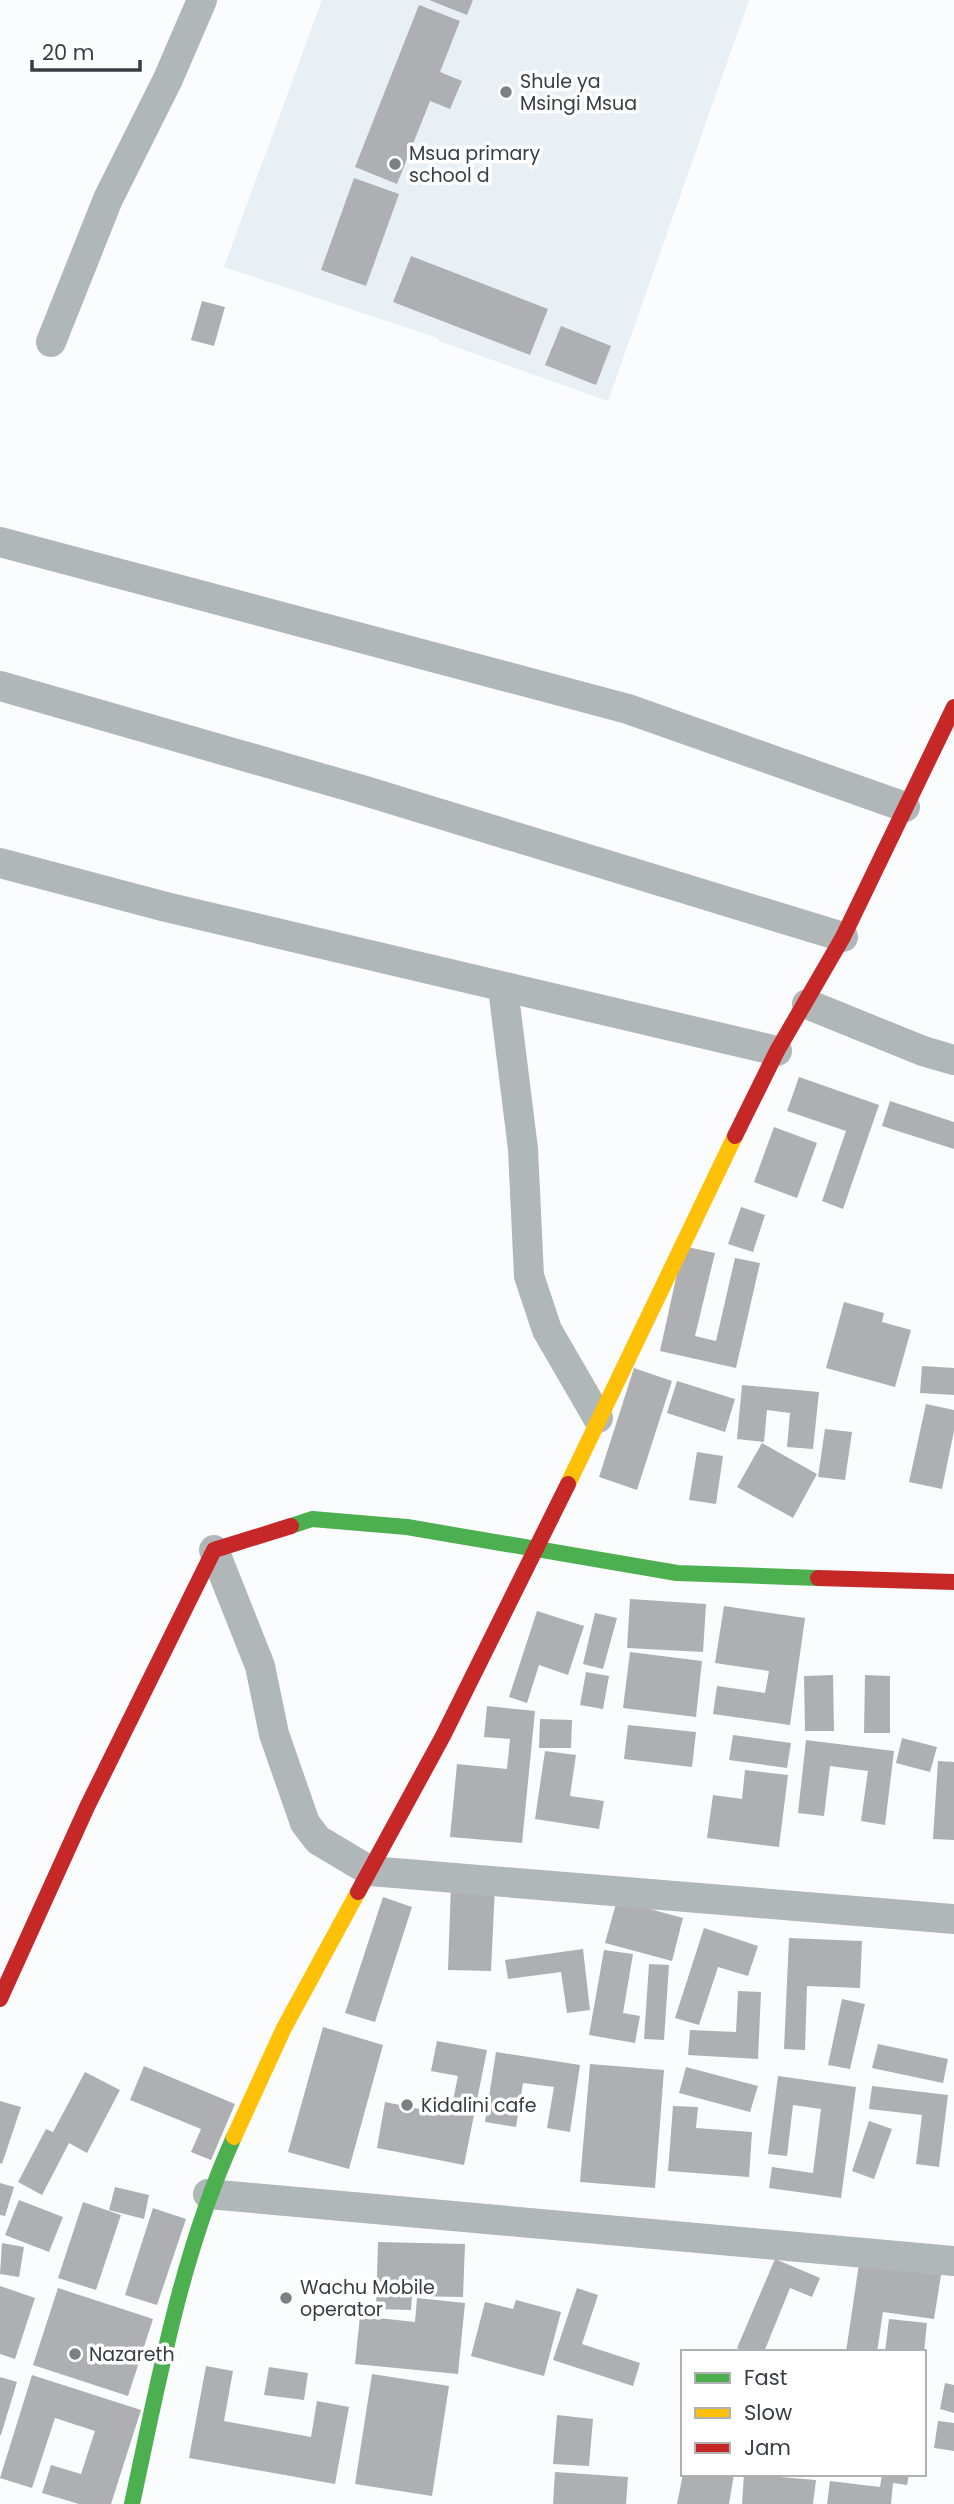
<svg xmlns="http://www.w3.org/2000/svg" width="954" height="2504" font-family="Poppins,sans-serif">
<rect width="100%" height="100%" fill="#fafcfd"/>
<path fill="#e8eff5" d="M322,0H749L608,401L439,341L438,338L224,267Z"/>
<path fill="#aeafb2" d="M429,0H473L467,15Z
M419,5L460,21L440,72L462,81L450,109L430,101L397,184L355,167Z
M354,178L399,194L366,286L321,270Z
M411,256L548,309L530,355L393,302Z
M202,301L225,307L214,346L191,340Z
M561,326L611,346L596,385L545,365Z
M799,1077L879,1105L843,1209L822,1201L846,1131L787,1111Z
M890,1101L954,1122V1149L882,1126Z
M774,1127L817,1143L797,1198L754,1182Z
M741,1207L765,1215L753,1252L728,1244Z
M683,1246L715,1253L695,1336L716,1341L735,1258L760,1263L736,1368L660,1351Z
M844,1302L884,1313L882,1322L911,1330L895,1387L826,1368Z
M922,1366L954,1368V1395L920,1393Z
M634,1368L672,1381L637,1490L599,1477Z
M677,1381L735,1399L725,1432L667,1413Z
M742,1385L819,1392L813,1449L787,1447L790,1413L767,1410L764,1442L737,1439Z
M926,1404L954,1410V1431L942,1489L909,1482Z
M825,1429L852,1432L845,1480L818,1477Z
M762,1443L817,1474L793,1518L737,1487Z
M697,1452L723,1456L716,1504L689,1500Z
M630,1599L706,1604L703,1652L627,1648Z
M724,1606L805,1618L790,1725L713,1714L717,1686L765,1693L769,1671L715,1663Z
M537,1611L584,1626L568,1675L539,1665L527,1703L509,1697Z
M595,1613L617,1618L603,1669L583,1664Z
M630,1652L702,1661L696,1717L623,1708Z
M586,1672L609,1676L603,1709L580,1705Z
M833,1675L834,1731H805L804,1676Z
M865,1675L890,1676V1733H864Z
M487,1706L535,1711L522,1843L450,1837L457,1764L507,1769L510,1739L484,1737Z
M540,1719L572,1720L571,1748H539Z
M628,1725L696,1732L692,1767L624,1759Z
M733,1735L791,1743L787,1768L729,1760Z
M902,1738L937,1747L930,1772L896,1763Z
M806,1740L894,1751L885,1825L861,1821L868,1771L830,1766L824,1816L798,1813Z
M545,1751L576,1755L570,1796L604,1801L599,1829L535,1819Z
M938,1761L954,1762V1840L933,1839Z
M745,1770L788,1775L779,1847L707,1838L713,1795L742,1799Z
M451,1884L495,1886L491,1971L448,1970Z
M383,1897L412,1907L375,2022L345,2013Z
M617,1900L683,1918L672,1961L605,1943Z
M704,1928L758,1946L748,1976L718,1967L699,2025L675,2018Z
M789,1938L862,1941L860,1988L807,1986L805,2050L784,2049Z
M583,1949L590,2010L567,2013L561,1972L508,1979L505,1960Z
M604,1950L633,1954L623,2013L640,2016L635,2043L589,2035Z
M649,1964L669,1965L664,2040L644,2039Z
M738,1991L761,1992L758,2059L688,2055L690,2030L736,2032Z
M842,1999L865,2004L850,2069L828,2065Z
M323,2027L383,2045L349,2169L288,2152Z
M437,2041L487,2050L464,2165L377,2148L385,2102L450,2115L458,2076L431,2071Z
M878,2044L948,2059L943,2083L872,2068Z
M496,2052L580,2065L570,2132L547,2128L554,2087L523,2083L516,2127L485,2122Z
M590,2064L664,2070L655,2188L580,2182Z
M144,2066L235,2104L211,2160L191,2152L201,2129L130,2100Z
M686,2067L758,2086L750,2112L679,2093Z
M85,2072L120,2090L87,2153L69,2143L42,2195L18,2182L46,2129L53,2132Z
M778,2076L856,2087L841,2198L769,2188L772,2167L813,2173L821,2109L793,2105L787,2156L768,2154Z
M872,2086L948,2095L939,2167L916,2164L922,2115L869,2109Z
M0,2101L21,2107L2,2164L0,2163Z
M673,2106L698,2107L696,2128L752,2132L749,2177L668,2171Z
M869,2121L892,2129L874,2179L852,2171Z
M0,2183L14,2187L5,2216L0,2215Z
M115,2187L149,2195L144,2219L109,2210Z
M19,2200L63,2217L49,2252L5,2235Z
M83,2202L121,2215L96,2290L58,2278Z
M153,2208L186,2219L157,2305L125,2295Z
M378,2242L465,2244L463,2297L412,2296L411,2310L376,2309Z
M2,2243L24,2247L19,2277L0,2274Z
M860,2257L942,2269L934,2319L883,2312L877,2352H846Z
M775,2259L820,2278L812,2297L790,2288L764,2352H745L737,2348Z
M0,2286L35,2298L15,2359L0,2354Z
M58,2288L153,2319L128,2396L33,2365Z
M577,2288L598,2295L582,2344L640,2363L633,2386L553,2360Z
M417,2298L465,2303L458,2374L355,2364L360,2316L415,2322Z
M516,2300L561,2312L544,2376L471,2356L485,2302L513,2309Z
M889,2319L927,2323L924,2352H885Z
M206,2366L233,2371L224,2421L311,2437L317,2401L349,2407L335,2484L189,2458Z
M269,2367L308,2373L304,2400L264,2395Z
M372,2374L449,2386L432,2496L355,2484Z
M32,2375L141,2410L111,2504H79L42,2493L51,2465L81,2474L95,2431L55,2418L32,2488L0,2478Z
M0,2377L17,2382L1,2435H0Z
M945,2383L954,2385V2413L940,2409Z
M557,2415L593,2419L589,2466L553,2464Z
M938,2421L954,2423V2451L934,2448Z
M555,2472L628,2477L626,2504H553Z
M683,2474H734L729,2504H677Z
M744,2474L816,2480L813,2504H742Z
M882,2474H909L907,2485L893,2483L891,2504H827L830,2481L880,2487Z"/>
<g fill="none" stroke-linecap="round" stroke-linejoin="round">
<path stroke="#afb7b9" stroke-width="30" d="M51,342L108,199L168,79L202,0
M0,542L628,709L905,807
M0,686L362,790L843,937
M0,863L166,907L777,1051
M503,988L523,1149L529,1276L547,1330L598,1418
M807,1004L923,1051L954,1060
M214,1550L260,1666L274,1734L305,1823L318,1840L370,1871L954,1919
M208,2194L954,2261"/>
<path stroke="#4caf50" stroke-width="16" d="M291,1526L312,1519L407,1527L677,1573L818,1578
M132,2504C159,2379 181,2254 234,2137"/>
<path stroke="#ffc107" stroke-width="16" d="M568,1484L735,1136
M234,2137L284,2028L358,1892"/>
<path stroke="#c62828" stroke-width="16" d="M735,1136L777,1051L843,937L954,707
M818,1578L954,1582
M358,1892L443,1736L568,1484
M0,1999L87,1807L214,1550L291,1526"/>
</g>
<g fill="#7b8083" stroke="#fff" stroke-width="2.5">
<circle cx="506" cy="92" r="7"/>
<circle cx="395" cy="164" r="7"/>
<circle cx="407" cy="2105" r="7"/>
<circle cx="286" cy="2298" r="7"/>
<circle cx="75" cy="2354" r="7"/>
</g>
<g text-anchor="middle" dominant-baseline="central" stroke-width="7" stroke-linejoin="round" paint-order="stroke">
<g font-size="19" fill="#373d42" stroke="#fff" text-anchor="start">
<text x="520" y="81">Shule ya<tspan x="520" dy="22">Msingi Msua</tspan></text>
<text x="409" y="153">Msua primary<tspan x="409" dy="22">school d</tspan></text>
<text x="421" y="2105">Kidalini cafe</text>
<text x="300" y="2287">Wachu Mobile<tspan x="300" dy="22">operator</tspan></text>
<text x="89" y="2354">Nazareth</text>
</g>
</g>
<rect x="681" y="2350" width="245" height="126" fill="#ffffff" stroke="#afb1b3" stroke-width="2"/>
<rect x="695" y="2373" width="35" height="10" fill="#4caf50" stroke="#afb1b3" stroke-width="2"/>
<text x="744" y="2385" font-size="21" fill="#373d42">Fast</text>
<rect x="695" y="2408" width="35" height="10" fill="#ffc107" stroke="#afb1b3" stroke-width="2"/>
<text x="744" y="2420" font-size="21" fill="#373d42">Slow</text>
<rect x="695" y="2443" width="35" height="10" fill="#c62828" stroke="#afb1b3" stroke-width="2"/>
<text x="744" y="2455" font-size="21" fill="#373d42">Jam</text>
<path d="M32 60v10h108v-10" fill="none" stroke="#373d42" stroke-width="3.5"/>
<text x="42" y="60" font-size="21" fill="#373d42" stroke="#ffffff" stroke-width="5" paint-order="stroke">20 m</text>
</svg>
